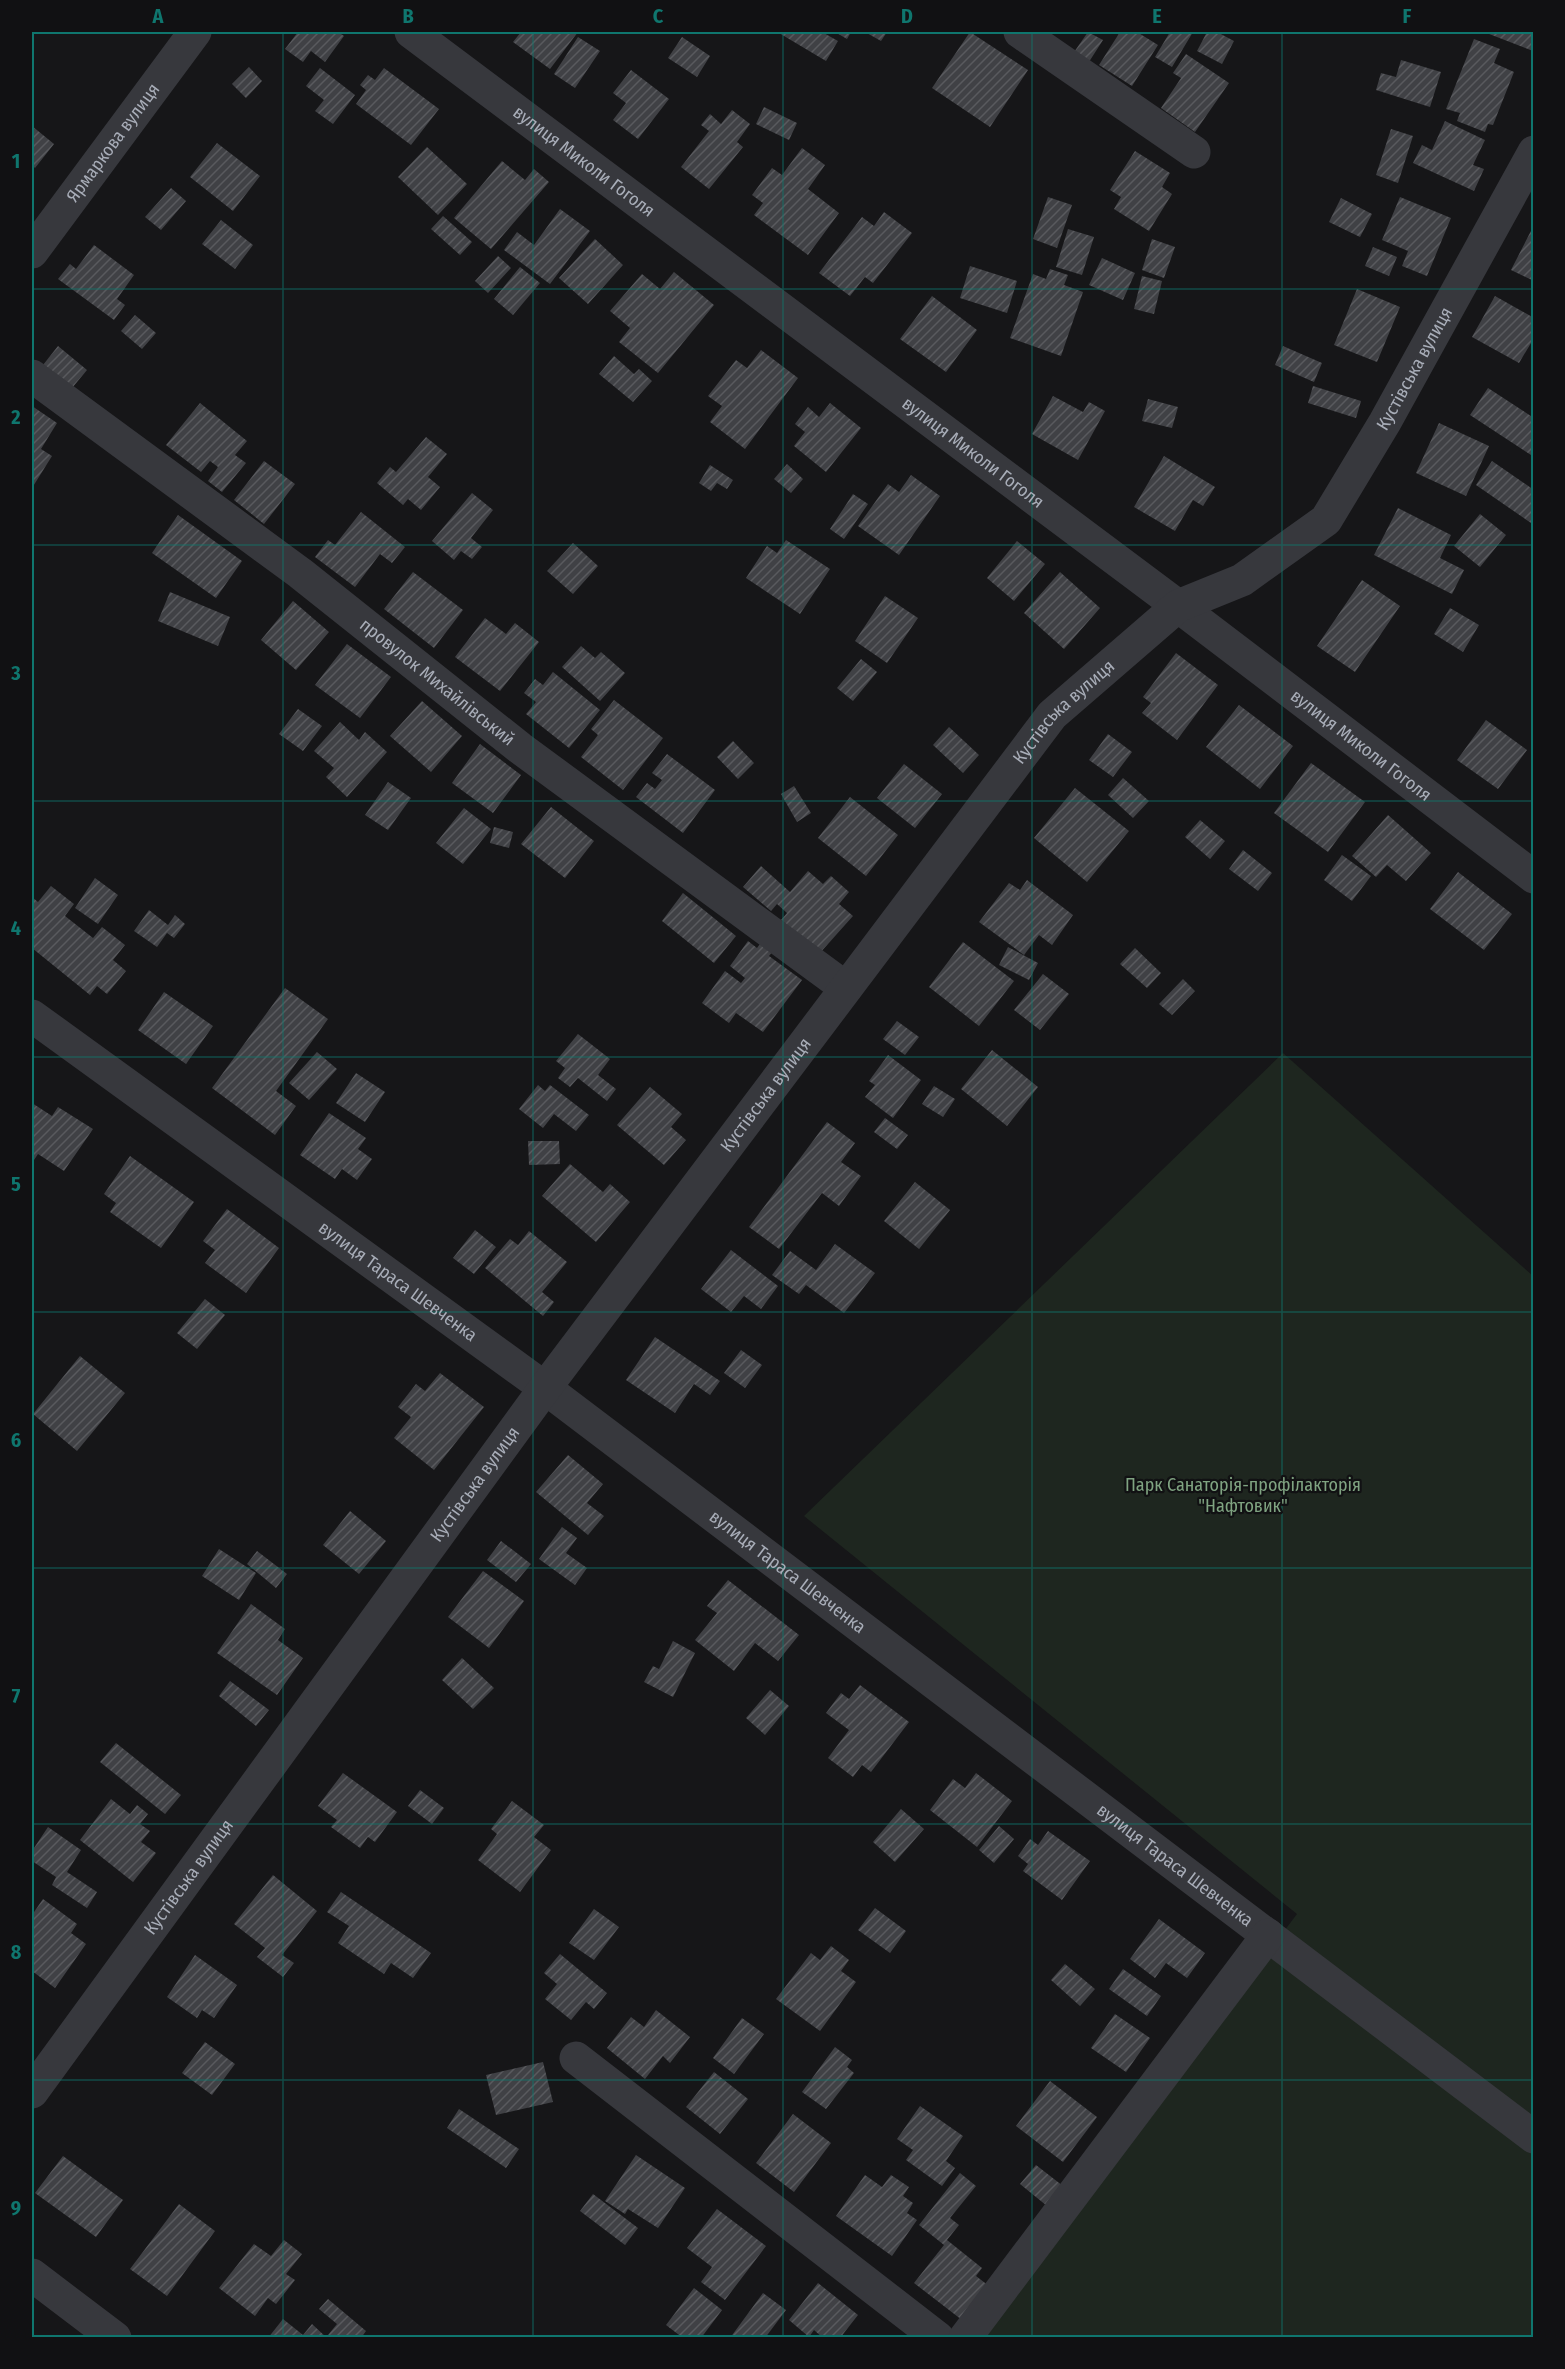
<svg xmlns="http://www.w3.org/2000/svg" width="1565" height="2369" font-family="'Fira Sans Condensed',sans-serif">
<defs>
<pattern id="building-hatch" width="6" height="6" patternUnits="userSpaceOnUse" patternTransform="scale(1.5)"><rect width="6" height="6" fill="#404145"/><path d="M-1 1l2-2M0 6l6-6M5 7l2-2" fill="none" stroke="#595a5e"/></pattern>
</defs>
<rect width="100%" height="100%" fill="#161618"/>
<path fill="#1e261f" d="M1283,1053L1533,1276V2337H976L1297,1914L804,1516Z"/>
<path fill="url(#building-hatch)" d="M298,32H338L344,36L325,62L311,51L303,62L285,49Z
M521,32H578L550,69L513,42Z
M780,32H822L838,41L826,61L779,33Z
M835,32H851L847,39Z
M865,32H887L881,41Z
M970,32L1028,70L990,127L932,88Z
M1088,32L1103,40L1087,65L1072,55Z
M1120,32H1137L1158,45L1132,86L1099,65Z
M1170,32H1193L1172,67L1155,57Z
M1207,32H1217L1234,41L1222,64L1197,51Z
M1484,32H1534V48L1533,51Z
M578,37L600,51L575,88L554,74Z
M682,37L710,56L697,77L668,58Z
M1474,39L1500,49L1494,63L1514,72L1493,125L1488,124L1485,132L1457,121L1460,113L1446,109Z
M1186,54L1229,83L1195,132L1161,108L1181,78L1173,73Z
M1401,60L1441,72L1430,107L1376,90L1381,73L1396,77Z
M249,67L262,81L246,98L232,84Z
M320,68L355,95L333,124L315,111L324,100L306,86Z
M384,68L439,109L411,145L356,104L366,90L360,85L368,75L375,80Z
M631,70L669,99L638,139L613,120L626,103L613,93Z
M764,107L797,123L789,140L756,124Z
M732,110L750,124L737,142L743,147L709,189L681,167L709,131L701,125L710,114L721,124Z
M1445,121L1485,140L1473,165L1484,169L1474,191L1413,163L1422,145L1432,150Z
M32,126L54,144L35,168L32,165Z
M1391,129L1413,136L1398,183L1376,175Z
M217,143L260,176L233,211L190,177Z
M427,147L467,184L438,215L398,177Z
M802,148L825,165L808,189L839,213L808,255L754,215L763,203L752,195L772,168L782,175Z
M1135,151L1170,173L1162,187L1172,194L1149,231L1114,209L1121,197L1110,190Z
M502,161L525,180L534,169L549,182L491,249L454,218Z
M171,188L186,201L161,230L145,217Z
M1048,197L1072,205L1057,248L1033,239Z
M1400,197L1451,218L1427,276L1402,266L1408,251L1382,240Z
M1341,198L1372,214L1360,237L1329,222Z
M560,209L590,231L550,284L504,250L517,232L534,245Z
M884,212L912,233L873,283L865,277L850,296L819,273L862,217L874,226Z
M443,216L472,242L460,255L431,229Z
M221,220L253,245L235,269L202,244Z
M1534,225V281L1511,270Z
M1068,229L1094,237L1082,275L1056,267Z
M595,239L623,265L588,304L559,278Z
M1152,239L1175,247L1164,278L1142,270Z
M94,245L134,275L117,299L125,305L114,320L58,279L70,264L76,269Z
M1373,247L1397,257L1389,276L1365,266Z
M498,256L511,268L488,293L475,281Z
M1102,258L1135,273L1123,300L1089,285Z
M970,266L1017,281L1007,313L960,298Z
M520,267L540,283L513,315L494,299Z
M1050,269L1068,275L1064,285L1083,292L1061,356L1010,338L1033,274L1046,279Z
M674,272L714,305L658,373L619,342L630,328L610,311L642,274L660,289Z
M1142,276L1162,281L1154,314L1134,309Z
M1357,289L1400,307L1377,362L1334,345Z
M932,296L977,330L946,372L900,339Z
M1495,296L1534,318V338L1519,363L1472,337Z
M135,315L156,333L142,349L121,331Z
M58,346L87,370L72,388L43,365Z
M1283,346L1322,363L1314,382L1275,365Z
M761,350L798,378L745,449L710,422L722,406L708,396L736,360L747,368Z
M614,356L634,374L639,369L652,381L633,402L599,374Z
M1313,386L1361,401L1356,418L1308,403Z
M1488,388L1534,418V450L1531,455L1470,415Z
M1053,396L1083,412L1089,402L1105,411L1078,460L1032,434Z
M1148,399L1178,407L1172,428L1142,421Z
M200,403L247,441L235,455L246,463L222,492L208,481L218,467L210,461L201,472L166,445Z
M830,403L861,428L826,472L794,446L805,432L795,424L808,407L819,417Z
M32,406L57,423L41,449L52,456L32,488Z
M1439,423L1489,446L1466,496L1416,473Z
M426,437L447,454L428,477L440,487L421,510L408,499L403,505L377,483L390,467L396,472Z
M1164,456L1215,487L1203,506L1193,500L1175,531L1134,507Z
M264,461L295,484L264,524L234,500Z
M1492,461L1534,490V519L1531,523L1476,485Z
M787,464L803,479L791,493L774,479Z
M710,465L733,480L727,489L717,483L711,491L699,483Z
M911,475L940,496L899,555L858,526L888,484L899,492Z
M472,493L493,510L471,538L482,547L472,559L461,551L454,560L432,541Z
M853,494L868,504L844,539L830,529Z
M1398,508L1451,535L1440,558L1464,570L1452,594L1374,555Z
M361,512L405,547L392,563L380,554L355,587L315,557L328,540L335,545Z
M1480,514L1506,535L1480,567L1454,546Z
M178,515L242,561L216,598L152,553Z
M786,540L830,569L800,614L746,578L767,546L777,553Z
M1017,541L1045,564L1014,601L987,578Z
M573,543L598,566L573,594L547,571Z
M413,572L463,610L434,648L384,609Z
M1060,572L1100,608L1064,649L1024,613Z
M1362,580L1400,606L1355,672L1317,646Z
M170,592L230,617L218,646L158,621Z
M885,596L918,618L887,663L855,641Z
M293,601L329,632L296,670L261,640Z
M1450,608L1479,625L1463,652L1434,634Z
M485,618L506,634L515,623L539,642L500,691L455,657Z
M347,644L391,677L360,718L315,685Z
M581,646L595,658L601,652L625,673L600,701L562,667Z
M1176,653L1218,685L1177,740L1142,713L1151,703L1143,697Z
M861,659L877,672L853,701L837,688Z
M553,672L600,710L569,748L526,714L536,702L524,693L535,679L543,685Z
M614,700L663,738L623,790L581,757L598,735L591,729Z
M422,701L462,736L431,772L390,736Z
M1239,705L1293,746L1260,789L1206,747Z
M298,709L322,726L303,751L279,734Z
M1486,720L1527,750L1498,789L1457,760Z
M340,722L359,740L365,732L387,752L347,797L326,777L334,768L314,751Z
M949,727L979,755L963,773L933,745Z
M1108,734L1132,752L1113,777L1089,760Z
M733,741L754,763L738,779L717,757Z
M480,744L521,775L493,813L452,783Z
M667,754L715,790L683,833L636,797L647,783L655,789L662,780L652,773Z
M1311,763L1365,802L1328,852L1274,813Z
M904,764L942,794L915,828L877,798Z
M1123,778L1149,801L1133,818L1108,795Z
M388,782L411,798L388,830L365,815Z
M794,786L811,813L797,822L781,794Z
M1075,788L1129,831L1087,882L1034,838Z
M850,797L898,835L866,876L818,838Z
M551,807L594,841L565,878L521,844Z
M464,808L491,829L463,864L436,843Z
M1388,815L1431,853L1406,881L1387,865L1376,877L1352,856Z
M1200,820L1225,841L1210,859L1185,837Z
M494,827L513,832L509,848L490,843Z
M1243,850L1272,873L1258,891L1229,869Z
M1342,855L1371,876L1352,901L1324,880Z
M761,866L790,892L808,871L823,884L831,876L849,892L839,904L853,916L819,954L781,920L787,913L777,904L771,911L743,887Z
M1458,872L1512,914L1484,950L1430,909Z
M95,878L118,895L98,924L75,908Z
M1027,880L1073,915L1052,945L1039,935L1024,955L979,922L1009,883L1020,890Z
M51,886L74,904L65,916L93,938L102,927L125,945L113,960L126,971L107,994L97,986L90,995L32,948V897L38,902Z
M683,893L736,936L714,963L662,921Z
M149,910L168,925L175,915L185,924L174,938L167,933L157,947L134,931Z
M748,941L757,948L762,941L774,950L769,956L802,980L763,1032L736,1013L729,1023L702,1003L725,971L741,983L745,978L730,966Z
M963,942L1014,981L979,1026L929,987Z
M1008,947L1038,963L1029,980L999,965Z
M1135,948L1161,973L1147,988L1120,964Z
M1043,974L1069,994L1040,1030L1014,1010Z
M1183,979L1195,991L1172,1015L1159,1004Z
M285,988L328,1019L276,1091L296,1106L275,1135L212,1088Z
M164,992L213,1026L186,1064L138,1030Z
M897,1021L919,1037L905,1055L883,1039Z
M578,1034L610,1059L598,1075L616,1089L607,1101L578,1078L570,1087L558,1078L565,1068L556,1061Z
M992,1050L1038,1087L1007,1126L961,1089Z
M317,1052L337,1069L309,1100L289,1083Z
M888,1055L921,1080L893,1118L865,1097L875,1085L869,1081Z
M356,1073L385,1092L365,1122L336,1103Z
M538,1085L545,1091L550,1085L589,1115L576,1131L554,1114L543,1128L519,1109Z
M934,1086L955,1099L943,1117L922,1104Z
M650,1087L682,1114L671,1127L686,1140L664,1165L617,1125Z
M32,1103L52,1116L58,1107L93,1129L64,1171L38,1154L32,1163Z
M329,1113L366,1138L358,1149L372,1159L357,1180L342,1169L335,1179L300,1155Z
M885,1118L908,1135L897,1149L874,1132Z
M827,1122L855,1143L841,1162L861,1176L839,1206L822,1193L779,1249L749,1227Z
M528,1141H559L560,1164L529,1165Z
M130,1156L194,1202L161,1248L110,1212L116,1203L104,1194Z
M570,1164L603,1192L610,1184L630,1202L596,1242L542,1196Z
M915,1182L950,1210L919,1249L884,1221Z
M227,1209L279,1248L246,1293L205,1263L215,1250L203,1241Z
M475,1230L496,1247L474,1274L453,1258Z
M529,1231L567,1262L542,1292L554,1302L543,1316L485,1268L510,1239L518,1245Z
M835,1244L875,1273L844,1313L806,1285L799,1294L772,1275L790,1251L816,1270Z
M731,1250L778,1286L761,1309L744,1296L731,1312L701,1289Z
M205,1299L225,1315L197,1349L177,1333Z
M655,1337L720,1381L710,1395L694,1384L675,1413L626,1380Z
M741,1350L762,1365L745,1388L724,1373Z
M80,1356L125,1393L77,1451L33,1414Z
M440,1373L484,1407L434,1470L394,1438L411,1417L398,1407L416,1384L425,1391Z
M568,1455L603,1484L587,1503L604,1516L588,1535L536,1492Z
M350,1511L386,1541L359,1574L323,1545Z
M562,1527L577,1538L566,1553L587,1568L575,1585L539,1559Z
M501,1541L531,1564L516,1582L487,1560Z
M219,1549L256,1573L239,1600L202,1576Z
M257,1551L287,1574L276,1588L247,1564Z
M483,1571L524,1601L489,1648L448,1617Z
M728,1580L799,1635L778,1661L755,1643L734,1671L695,1640L717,1613L707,1606Z
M251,1604L285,1629L278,1640L303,1658L277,1695L217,1653Z
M673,1641L695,1653L673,1697L644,1682L653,1666L659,1669Z
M462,1658L494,1688L473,1709L442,1680Z
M230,1681L269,1710L256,1726L219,1696Z
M860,1685L909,1722L871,1772L862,1765L853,1777L828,1758L849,1730L826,1713L841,1693L849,1699Z
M770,1690L789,1706L765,1735L746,1718Z
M116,1743L181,1795L165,1814L100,1762Z
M343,1773L397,1812L375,1842L368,1837L360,1848L331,1827L337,1820L318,1806Z
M976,1773L1012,1801L977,1847L930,1810L953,1779L965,1788Z
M420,1790L444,1808L432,1824L408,1806Z
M111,1799L130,1814L137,1805L148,1814L140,1824L150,1831L141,1842L156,1853L133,1882L80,1840Z
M512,1801L544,1825L534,1837L551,1850L520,1892L478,1860L497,1834L491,1829Z
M901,1809L924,1829L895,1862L873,1842Z
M999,1826L1014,1839L994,1863L979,1850Z
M48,1827L81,1850L67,1872L97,1892L87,1908L52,1885L56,1877L32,1861V1851Z
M1048,1831L1090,1861L1062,1900L1023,1871L1028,1864L1018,1856L1030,1839L1038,1845Z
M273,1875L317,1911L282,1955L294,1963L283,1977L257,1957L265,1948L234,1924Z
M341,1892L431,1953L413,1978L391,1963L384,1974L338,1943L349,1926L327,1912Z
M43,1899L77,1924L71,1933L86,1944L55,1988L32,1971V1915Z
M875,1908L906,1931L890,1953L858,1930Z
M594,1909L619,1927L594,1960L569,1943Z
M1159,1919L1205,1953L1187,1978L1166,1963L1155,1978L1130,1959Z
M831,1946L849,1960L841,1971L856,1982L820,2031L776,1999L811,1953L820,1960Z
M560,1954L607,1993L594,2009L586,2002L571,2020L545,1999L557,1984L544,1973Z
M195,1955L237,1985L214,2018L202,2010L197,2018L167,1997Z
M1065,1964L1095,1989L1080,2006L1051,1980Z
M1123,1969L1161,1996L1147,2016L1109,1989Z
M656,2010L690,2037L670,2063L663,2056L645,2079L607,2048L631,2017L644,2027Z
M1115,2014L1150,2038L1126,2072L1091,2048Z
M742,2018L764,2034L734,2074L713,2058Z
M205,2042L235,2064L212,2095L182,2073Z
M835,2047L852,2060L847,2067L854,2073L826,2109L802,2092Z
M543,2062L553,2102L496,2115L486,2075Z
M714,2072L748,2099L720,2134L686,2107Z
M1050,2081L1097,2117L1063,2162L1016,2126Z
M920,2106L963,2136L946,2161L955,2168L942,2186L906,2160L913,2150L897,2139Z
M459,2109L519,2149L506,2168L447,2128Z
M793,2114L831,2143L794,2192L756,2163Z
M636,2155L685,2188L658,2228L628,2209L625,2214L605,2201Z
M63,2156L123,2200L96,2237L35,2193Z
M1036,2165L1063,2186L1047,2206L1020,2184Z
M960,2173L976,2186L950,2218L959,2225L947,2240L982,2268L976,2276L989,2286L962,2320L914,2283L944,2245L919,2225Z
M865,2175L882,2187L891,2175L909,2187L903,2196L913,2203L907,2213L917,2220L892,2256L836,2216Z
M593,2194L638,2228L625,2245L580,2211Z
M179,2204L215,2231L167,2296L130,2269Z
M717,2209L766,2246L725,2300L701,2282L712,2267L687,2248Z
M284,2240L302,2254L286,2274L295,2280L276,2304L268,2298L255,2316L219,2288L254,2244L271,2256Z
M818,2283L858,2315L840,2338H823L814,2330L809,2337L789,2320Z
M694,2288L722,2310L701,2338H683L666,2325Z
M763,2293L786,2310L765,2338H730Z
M328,2299L366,2331L361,2338H331L328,2335L337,2324L319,2309Z
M283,2319L303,2335L312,2324L327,2338H268Z"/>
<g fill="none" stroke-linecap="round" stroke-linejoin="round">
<g stroke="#37383d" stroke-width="33">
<path id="s1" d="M411,32L1178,606L1534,877"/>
<path d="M1020,32L1194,152"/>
<path id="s2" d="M32,252L195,32"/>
<path id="s3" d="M32,376L300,573L520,748L846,988"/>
<path id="s4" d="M32,1016L545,1388L1534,2137"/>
<path d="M576,2058L938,2338"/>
<path id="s5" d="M32,2092L545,1388L1052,715L1178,606L1242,580L1326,520L1385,422L1534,152"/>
<path d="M32,2275L115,2338"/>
<path d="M965,2338L1268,1935"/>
</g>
</g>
<path fill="none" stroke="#0f766e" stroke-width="1.5" stroke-opacity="0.55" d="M283,32V2338M533,32V2338M783,32V2338M1032,32V2338M1282,32V2338M32,289H1534M32,545H1534M32,801H1534M32,1057H1534M32,1312H1534M32,1568H1534M32,1824H1534M32,2080H1534"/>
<g text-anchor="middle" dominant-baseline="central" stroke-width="4.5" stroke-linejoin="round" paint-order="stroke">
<g font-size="18" fill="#a8adb8" stroke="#111113">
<text stroke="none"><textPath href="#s2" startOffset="136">Ярмаркова вулиця</textPath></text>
<text stroke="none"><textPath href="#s1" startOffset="216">вулиця Миколи Гоголя</textPath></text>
<text stroke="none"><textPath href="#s5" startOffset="2228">Кустівська вулиця</textPath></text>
<text stroke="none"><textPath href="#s1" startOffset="702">вулиця Миколи Гоголя</textPath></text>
<text stroke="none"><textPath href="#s3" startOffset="508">провулок Михайлівський</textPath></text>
<text stroke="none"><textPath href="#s5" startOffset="1724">Кустівська вулиця</textPath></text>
<text stroke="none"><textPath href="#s1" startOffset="1188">вулиця Миколи Гоголя</textPath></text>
<text stroke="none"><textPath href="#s5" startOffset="1238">Кустівська вулиця</textPath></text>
<text stroke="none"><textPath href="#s4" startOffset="452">вулиця Тараса Шевченка</textPath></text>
<text stroke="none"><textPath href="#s5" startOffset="752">Кустівська вулиця</textPath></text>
<text stroke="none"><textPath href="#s4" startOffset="938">вулиця Тараса Шевченка</textPath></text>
<text stroke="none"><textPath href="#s4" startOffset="1424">вулиця Тараса Шевченка</textPath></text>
<text stroke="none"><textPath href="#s5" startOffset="266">Кустівська вулиця</textPath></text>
</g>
<g font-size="18" fill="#7fa381" stroke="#111113">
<text x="1243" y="1485">Парк Санаторія-профілакторія<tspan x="1243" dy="21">"Нафтовик"</tspan></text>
</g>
</g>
<rect width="1565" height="2369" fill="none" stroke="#111113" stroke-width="66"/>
<rect x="33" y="33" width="1499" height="2303" fill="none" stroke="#0f766e" stroke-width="2"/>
<g font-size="20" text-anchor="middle" font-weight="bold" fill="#0f766e">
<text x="158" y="23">A</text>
<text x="408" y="23">B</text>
<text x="658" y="23">C</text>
<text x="907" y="23">D</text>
<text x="1157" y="23">E</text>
<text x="1407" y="23">F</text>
<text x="16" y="168">1</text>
<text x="16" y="424">2</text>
<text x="16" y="680">3</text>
<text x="16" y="935">4</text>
<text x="16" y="1191">5</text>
<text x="16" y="1447">6</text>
<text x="16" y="1703">7</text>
<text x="16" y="1959">8</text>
<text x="16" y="2215">9</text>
</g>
</svg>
